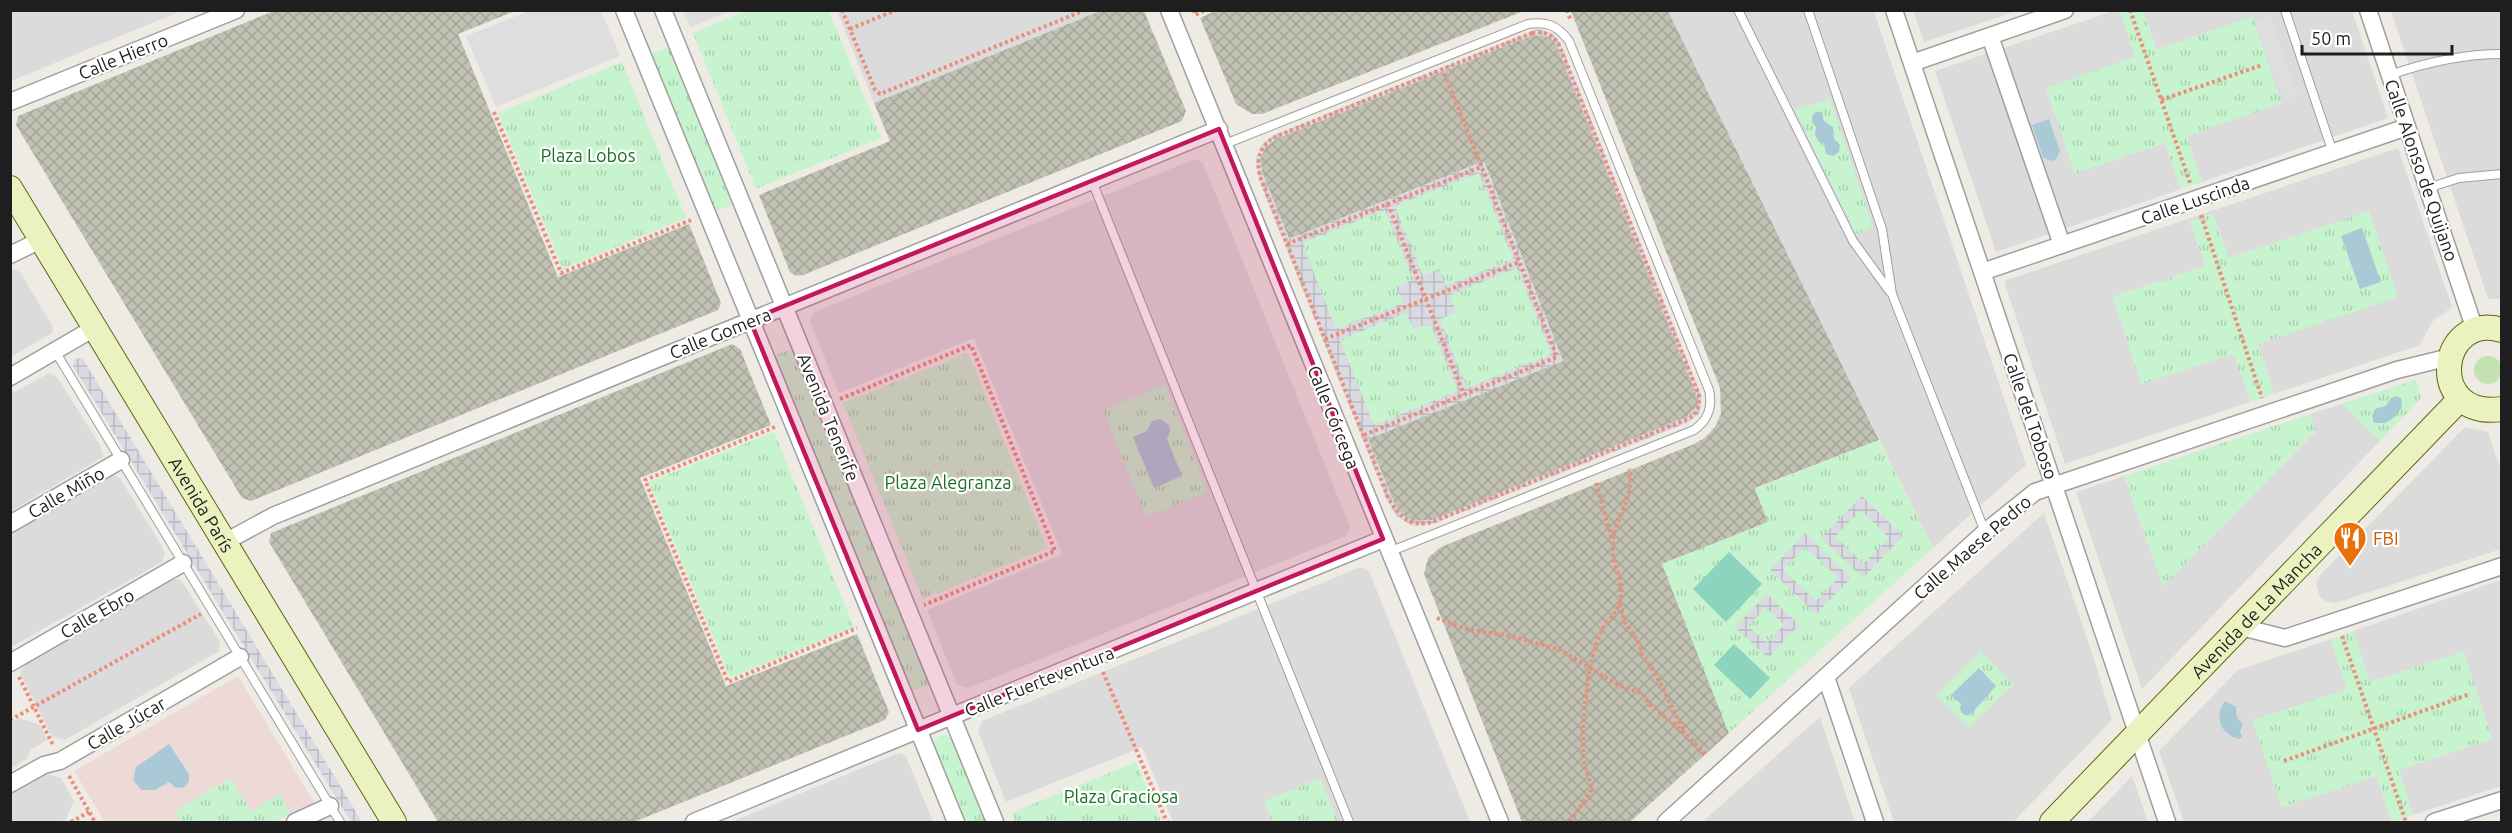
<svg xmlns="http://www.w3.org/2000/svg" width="2512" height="833" font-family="Ubuntu,sans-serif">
<defs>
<pattern id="construction-cross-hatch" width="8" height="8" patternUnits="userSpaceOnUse" patternTransform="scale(1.5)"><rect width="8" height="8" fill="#c0c1b2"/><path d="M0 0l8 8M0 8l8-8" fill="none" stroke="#a5a599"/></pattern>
<pattern id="park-tufts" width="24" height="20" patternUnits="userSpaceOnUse" patternTransform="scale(1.5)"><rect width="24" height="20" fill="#c7f3ce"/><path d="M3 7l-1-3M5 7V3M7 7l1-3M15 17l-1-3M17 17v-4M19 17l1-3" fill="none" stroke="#aad0b0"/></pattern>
<pattern id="plaza-grid" width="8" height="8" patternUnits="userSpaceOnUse" patternTransform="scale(1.5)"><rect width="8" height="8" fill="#dadae3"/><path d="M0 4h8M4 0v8" fill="none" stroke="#bbbbc2"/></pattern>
</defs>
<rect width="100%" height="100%" fill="#eeebe5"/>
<path fill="#dcdbdb" d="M11,10H181V11L11,81Z
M1913,10H2017V11L1924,42Z
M837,11H1100L874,103Z
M1668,11H1874L2026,465L1933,548Z
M2114,11H2120L2136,57L2075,173L2165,143L2181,189L1996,252L1935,71Z
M2143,11H2352L2388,118L2202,182L2187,136L2253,17L2157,50Z
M2391,11H2501V299H2488Z
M2398,148L2452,307L2432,322L2420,345L2274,394L2258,344L2327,226L2228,258L2190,221L2205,266L2113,297L2234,353L2250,402L2065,464L2004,281Z
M1195,159L1203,163L1350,527L1346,536L968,688L957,685L927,610L1062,554L974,338L839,393L810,321L814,312Z
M13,269L20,272L53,327L52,333L11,357L10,270Z
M49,373L57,377L100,445L103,457L11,511V394Z
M2416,380L2421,398L2142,689L2076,492L2124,476L2163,586L2316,431L2310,414Z
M2465,427L2488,432L2501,471V549L2336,603L2325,601L2320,597L2316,584L2321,574Z
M111,474L120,478L163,548L165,555L162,562L11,647L10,533Z
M2044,513L2095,662L2112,720L2013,822H1894L1849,688Z
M1361,567L1369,571L1470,822H1173L1142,747L1006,802L978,731L982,721Z
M173,579H179L183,583L220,642L219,651L65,740L52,737L20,673L28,660Z
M2501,580V786L2413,815L2399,770L2492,739L2464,652L2370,682L2353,631Z
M2331,639L2347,689L2253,721L2282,807L2377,776L2392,822H2184L2159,751L2238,670Z
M1820,717L1855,822H1702Z
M19,718L40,725L47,740L31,750L26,759L11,768V723Z
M899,753L906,756L933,822H731Z
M44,773L61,778L74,801L66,819L61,822H11L10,792Z
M2132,776L2148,822H2088Z"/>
<path fill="#edd9d6" d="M238,676L315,804L273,822H105L74,771Z"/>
<path fill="url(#construction-cross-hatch)" d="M276,10L515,11L458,34L558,277L689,224L721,303L718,310L251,501L242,498L16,125L18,116Z
M1217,10H1524V11L1262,114H1252L1236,104L1200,18Z
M1100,11H1144L1186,111L1182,121L803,275L796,276L790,272L759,195L890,141L874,103Z
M1571,11H1668L1879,440L1755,488L1768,522L1662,564L1729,733L1630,822H1522L1424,574L1428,558L1441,547L1694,444L1706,437L1715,427L1721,414L1720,388Z
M1533,35L1550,37L1557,46L1697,396V406L1687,417L1432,520L1414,521L1406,518L1395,505L1368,439L1563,361L1484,162L1289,239L1262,172L1260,159L1266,147L1276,139Z
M732,344L740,349L771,425L640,478L726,686L857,634L889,712L885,720L634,822H438L269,542L271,533Z"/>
<path fill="#c5e2b1" d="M2474 370a14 14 0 1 1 28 0a14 14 0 1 1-28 0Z"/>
<path fill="url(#park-tufts)" d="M748,10L829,11L881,138L756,189L693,33Z
M2120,11H2143L2157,50L2253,16L2282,103L2187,136L2202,182L2181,189L2165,143L2075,174L2046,88L2135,57Z
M670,47L734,204L713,212L649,55Z
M622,62L686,218L563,269L498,113Z
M1830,98L1873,227L1856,234L1795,110Z
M1484,161L1563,361L1368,439L1289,239Z
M2369,211L2398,297L2258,344L2274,394L2250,402L2234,354L2141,384L2113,297L2205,266L2190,221L2213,213L2229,258Z
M794,348L932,683L908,693L771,357Z
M968,353L1047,548L923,599L843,403Z
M2416,380L2421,398L2380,441L2342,404Z
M1165,384L1208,492L1149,516L1145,514L1103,410Z
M2310,414L2316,430L2163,587L2124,476Z
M774,432L854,627L730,678L649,482Z
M1879,440L1933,548L1729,733L1662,564L1768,522L1755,489Z
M2353,631L2370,682L2464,652L2492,739L2399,770L2413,815L2392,822L2377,776L2282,807L2252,720L2347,689L2331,639Z
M1981,651L2014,684L1969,728L1936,695Z
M945,735L954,740L988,822H962L932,744L939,736Z
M1136,762L1161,822H1015L1011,813Z
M230,778L251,811L279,794L291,814L273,822H181L175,811Z
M1321,778L1338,822H1273L1264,801Z"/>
<path fill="#8cd4bd" d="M1729,552L1762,584L1726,622L1693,589Z
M1734,644L1770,678L1750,699L1714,665Z"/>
<path fill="#dedede" d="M529,11H601L620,56L496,107L466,36Z
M683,11H731L690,27Z
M2270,15L2298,95L2284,100L2256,20Z"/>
<path fill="url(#plaza-grid)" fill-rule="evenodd" d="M1538,29L1552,33L1561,44L1701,395V407L1699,414L1689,422L1433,524L1413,526L1396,516L1386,498L1259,180L1256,158L1262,144L1274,135ZM1533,35L1550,37L1557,46L1697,396V406L1687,417L1432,520L1414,521L1406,518L1395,505L1368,439L1563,361L1484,161L1289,239L1262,172L1260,159L1266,147L1276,139ZM1479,173L1513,259L1446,286L1439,269L1423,276L1395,206ZM1385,210L1413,280L1396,287L1403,303L1336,329L1302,243ZM1517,268L1551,354L1467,388L1440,319L1456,312L1450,295ZM1406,313L1414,329L1430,323L1458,391L1374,425L1340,340Z
M80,358L83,359L362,822H351L73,366L75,359Z
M1862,496L1903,536L1863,578L1821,538ZM1861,510L1889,538L1864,564L1835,537Z
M1805,533L1851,578L1816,614L1770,570ZM1805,547L1838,578L1816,601L1783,570Z
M1767,594L1799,625L1768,658L1735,627ZM1766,607L1784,625L1767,643L1748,626Z"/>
<path fill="#aac9d6" d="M1821,112L1824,121L1833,127L1834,139L1840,145L1839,152L1833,156L1826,154L1824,144L1819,142L1815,135L1816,127L1812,122V116L1816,112Z
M2049,119L2060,151L2056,159L2051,161L2043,157L2032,125Z
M2362,228L2381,282L2360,289L2341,236Z
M2396,396L2401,398C2405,410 2395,418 2385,423H2374L2372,416L2375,409L2386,406L2391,398Z
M1160,419L1169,425L1170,431L1167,439L1182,476L1154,488L1133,437L1147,431L1152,421Z
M1979,668L1996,686L1970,715H1964L1960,710L1961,704L1951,695Z
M2225,701L2236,707L2237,718L2243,724L2240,731L2242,737L2239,739C2221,735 2213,717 2225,701Z
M169,744L189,774V782L183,788L175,787L169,782L155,790H141L133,780L136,767Z"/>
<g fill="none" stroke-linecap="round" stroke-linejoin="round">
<defs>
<path id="lane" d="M1738,10L1853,241L1890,292
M1808,10L1882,229L1892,294L1985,532
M2285,10L2333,153
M2390,75C2427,62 2462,54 2502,54
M1225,144L1528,24C1547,21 1558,26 1569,41L1709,390C1713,408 1708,420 1694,430L1389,552
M1092,181L1349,822
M2428,188L2459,178L2502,174
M55,351L340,822"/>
<path id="street" d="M624,10L956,822
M663,10L995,822
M1169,10L1500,822
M1894,10L2167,822
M2368,10L2475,330
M1990,36L2062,245
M1912,63L2065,10
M10,102L236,10
M10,255L43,239
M1982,272L2407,127
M10,377L96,327
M10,524L121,460
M225,542L273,516L1219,129
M2241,627L2285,638L2502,566
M10,663L183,563
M1826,677L1875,822
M10,784L44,765L60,761L240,657
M295,822L330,806
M694,822L1383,539
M1666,822L1985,532L2035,492L2397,370L2450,357
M2434,822L2502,800"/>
<g id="secondary">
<path id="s1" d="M10,188L394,822"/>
<path d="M2502,330C2438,311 2425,420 2502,409"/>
<path id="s2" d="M2052,822L2460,399"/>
</g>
</defs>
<use href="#lane" stroke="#9f9f9f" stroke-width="10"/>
<use href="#street" stroke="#9f9f9f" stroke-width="19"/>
<use href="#secondary" stroke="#596911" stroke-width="26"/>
<path stroke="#ea8e7a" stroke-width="4" stroke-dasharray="3 3" stroke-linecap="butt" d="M842,10L875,90L880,94L1085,10
M1194,10L1195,15L1205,10
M1567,10L1571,21
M2130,10L2190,183
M850,29L896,10
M1532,33C1545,31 1552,34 1559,45L1699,395C1700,406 1697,414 1688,419L1432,522C1410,528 1398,516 1388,497L1261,179C1255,162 1259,146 1275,137Z
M2161,100L2262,65
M494,112L561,273L691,220
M1388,204L1464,395
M2201,215L2262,398
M1287,244L1481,167
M1325,339L1519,262
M840,399L971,345L1055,551L924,605
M775,427L645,480L728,682L857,628
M1364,435L1557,357L1444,72
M1596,483L1612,539
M1620,604L1625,623L1638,641L1642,654L1655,673L1685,733
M1437,618L1466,629L1515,637L1560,650L1620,686L1642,693L1650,705L1685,733L1707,756
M2342,636L2406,822
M1103,672L1167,822
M19,677L53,745
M10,720L201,614
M2284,761L2470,694
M69,776L95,822
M71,822L89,812
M1570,822L1592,789C1591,782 1587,775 1585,768C1579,737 1587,660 1601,632C1606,621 1618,613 1620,601C1625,580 1609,561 1613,539C1617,518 1637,487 1629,469"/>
<use href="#lane" stroke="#fff" stroke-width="8"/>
<use href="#street" stroke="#fff" stroke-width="16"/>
<use href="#secondary" stroke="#ecf2bf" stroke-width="24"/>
</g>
<path fill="#c2185b" fill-opacity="0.2" stroke="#c2185b" stroke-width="4.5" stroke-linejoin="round" d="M1219,129L1383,539L918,730L750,320Z"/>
<defs>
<symbol id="restaurant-pin" viewBox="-11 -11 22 30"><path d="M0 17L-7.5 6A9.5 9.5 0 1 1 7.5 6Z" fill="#e8710a" stroke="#fff"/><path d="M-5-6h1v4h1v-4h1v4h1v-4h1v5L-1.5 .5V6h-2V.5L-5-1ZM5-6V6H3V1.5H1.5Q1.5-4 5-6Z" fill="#fff"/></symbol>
</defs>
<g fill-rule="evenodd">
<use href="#restaurant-pin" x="2331" y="519" width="38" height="52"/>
</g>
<g text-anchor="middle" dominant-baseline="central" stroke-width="4.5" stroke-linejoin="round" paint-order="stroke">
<g font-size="18" fill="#1e1e1e" stroke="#fff">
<text transform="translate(123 56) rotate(-22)">Calle Hierro</text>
<text transform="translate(2422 170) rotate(71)">Calle Alonso de Quijano</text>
<text transform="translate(2195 200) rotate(-19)">Calle Luscinda</text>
<text transform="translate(720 333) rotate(-22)">Calle Gomera</text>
<text transform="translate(2031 416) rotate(71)">Calle del Toboso</text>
<text transform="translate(829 417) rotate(68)">Avenida Tenerife</text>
<text transform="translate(1334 417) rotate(68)">Calle Córcega</text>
<text transform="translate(66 492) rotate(-30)">Calle Miño</text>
<text stroke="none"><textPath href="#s1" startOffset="370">Avenida París</textPath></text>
<text transform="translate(1972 547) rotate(-41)">Calle Maese Pedro</text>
<text stroke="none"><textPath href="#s2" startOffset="294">Avenida de La Mancha</textPath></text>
<text transform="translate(97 613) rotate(-30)">Calle Ebro</text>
<text transform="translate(1039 681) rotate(-22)">Calle Fuerteventura</text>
<text transform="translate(126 723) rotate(-30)">Calle Júcar</text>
</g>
<g font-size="18" fill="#187026" stroke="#fff">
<text x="588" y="155">Plaza Lobos</text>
<text x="948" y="482">Plaza Alegranza</text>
<text x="1121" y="796">Plaza Graciosa</text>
</g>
<g font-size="18" fill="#c56008" stroke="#fff" text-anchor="start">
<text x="2373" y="538">FBI</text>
</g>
</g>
<rect width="2512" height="833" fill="none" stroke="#1e1e1e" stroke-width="24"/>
<path d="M2302 45v9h150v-9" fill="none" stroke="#1e1e1e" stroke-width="3"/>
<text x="2311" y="45" font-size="18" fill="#1e1e1e" stroke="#ffffff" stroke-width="4.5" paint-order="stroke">50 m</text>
</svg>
